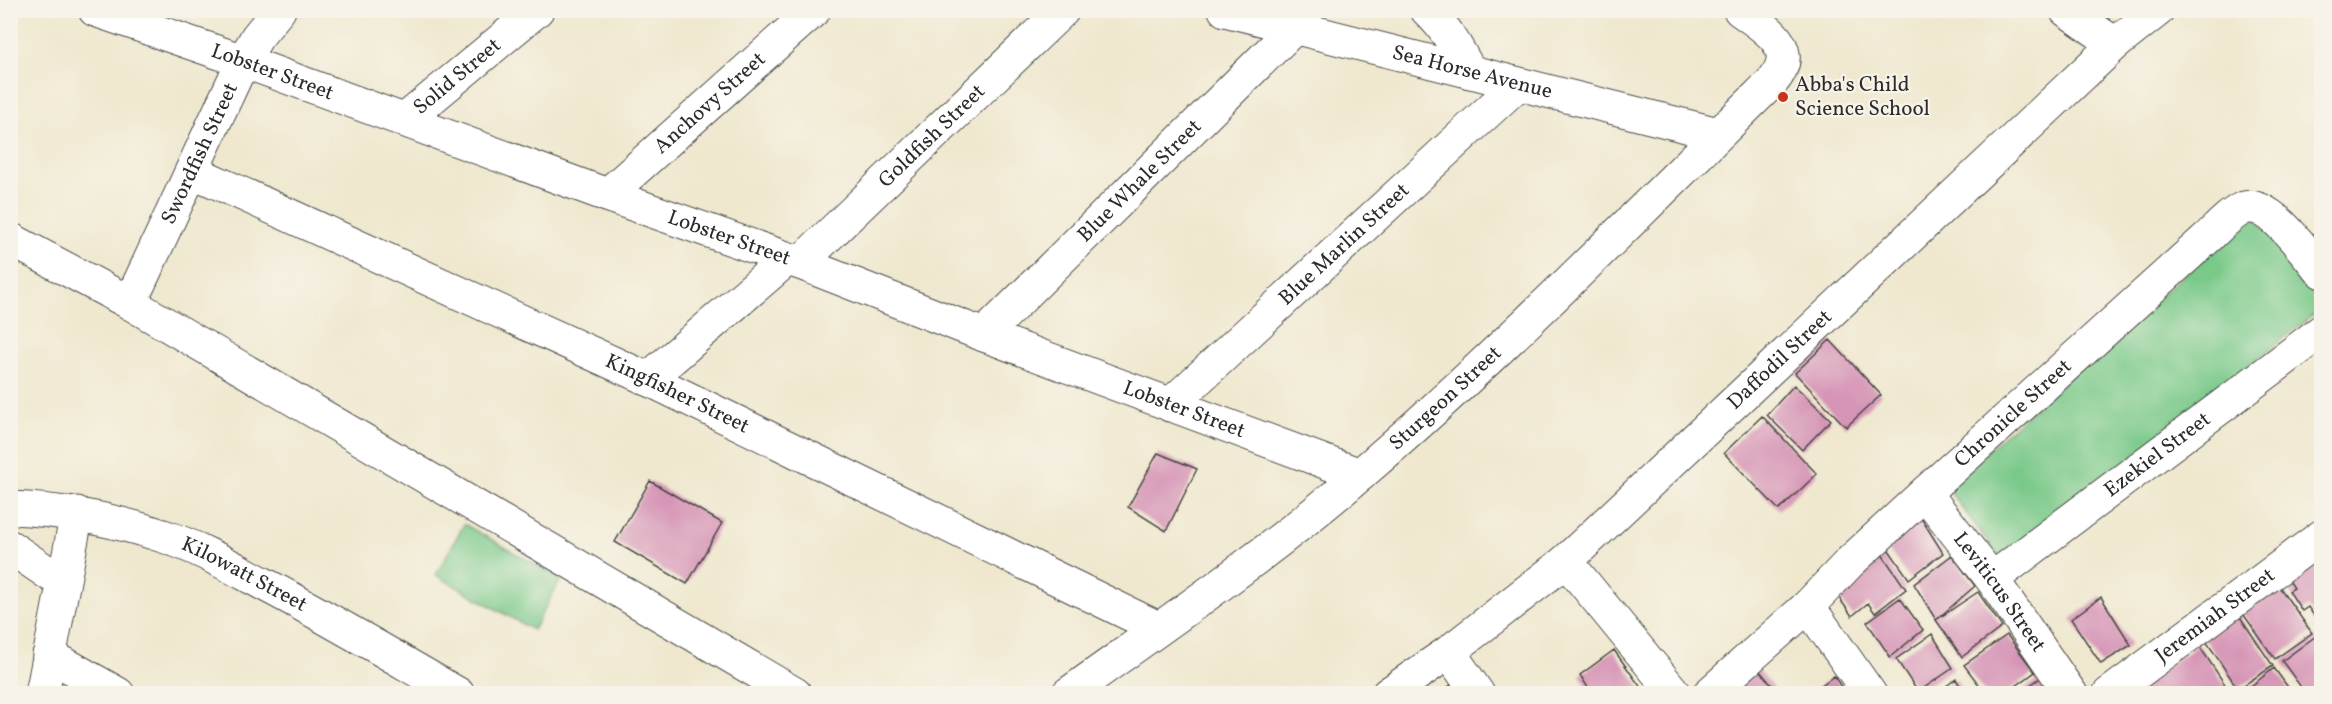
<svg xmlns="http://www.w3.org/2000/svg" width="2332" height="704" font-family="Vollkorn,serif">
<rect width="100%" height="100%" fill="#f7f3e8"/>
<filter id="ink" filterUnits="userSpaceOnUse"><feTurbulence type="fractalNoise" baseFrequency=".0167" numOctaves="2"/><feDisplacementMap in="SourceGraphic" scale="12" xChannelSelector="R" yChannelSelector="G"/><feConvolveMatrix kernelMatrix="1 2 1 2 8 2 1 2 1" color-interpolation-filters="sRGB"/></filter>
<filter id="wash" filterUnits="userSpaceOnUse"><feTurbulence type="fractalNoise" baseFrequency=".008" numOctaves="4" result="noise"/><feDisplacementMap in="SourceGraphic" scale="24" xChannelSelector="R" yChannelSelector="G"/><feGaussianBlur stdDeviation="1.35" result="paint"/><feColorMatrix in="noise" values="0 0 0 0 0 0 0 0 0 0 0 0 0 0 0 0 0 1.4 0 .05"/><feComposite in="paint" operator="in"/></filter>
<g filter="url(#wash)">
<rect width="100%" height="100%" fill="#efe8cf"/>
<path fill="#79c989" stroke="#527a5a" stroke-width="1.5" d="M2252,214L2321,295V309L2002,560L1946,487Z
M464,524L561,579L533,630L436,575Z"/>
<g id="blocks">
<path fill="#d694b6" d="M1830,340L1881,395L1846,427L1795,373Z
M1794,385L1831,420L1802,450L1767,415Z
M1762,416L1817,474L1779,510L1724,453Z
M1158,453L1197,469L1166,531L1128,507Z
M650,481L722,523L687,584L615,542Z
M1921,518L1943,553L1909,579L1884,543Z
M1879,550L1906,589L1875,613L1868,603L1852,616L1834,591Z
M1952,555L1975,586L1936,620L1978,592L2002,627L1962,657L1936,620L1914,584Z
M2320,555L2322,621L2319,623L2308,607L2302,611L2289,591L2294,588L2288,579Z
M2278,585L2312,633L2275,659L2241,611Z
M2101,597L2131,645L2101,664L2071,619Z
M1900,598L1923,630L1890,657L1867,622Z
M2238,614L2273,666L2238,689L2204,638Z
M1932,634L1953,668L1918,692L1896,659Z
M2007,635L2035,672L2005,694H1986L1964,665Z
M2316,636L2322,643V694H2306L2282,661Z
M2198,644L2226,686L2217,694H2131Z
M1614,650L1642,689L1636,694H1592L1580,675Z
M1755,665L1779,694H1721Z
M2274,668L2293,694H2241Z
M1834,676L1846,694H1809Z
M2043,676L2055,694H2018Z
M1956,679L1965,694H1935Z
M1456,681L1465,694H1439Z"/>
</g>
</g>
<g filter="url(#ink)">
<use href="#blocks" fill-opacity="0" stroke="#484744" stroke-width="1.5"/>
<g fill="none" stroke-linecap="round" stroke-linejoin="round">
<defs>
<g id="minor">
<path id="s1" d="M95,10L243,61L607,195L800,263L984,335L1360,475"/>
<path id="s2" d="M1225,10L1718,134"/>
<path d="M1427,10C1446,28 1458,49 1470,72"/>
<path d="M2066,10L2115,44"/>
<path id="s3" d="M405,120L537,10"/>
<path id="s4" d="M192,171L648,379L1158,628"/>
<path id="s5" d="M607,195L814,10"/>
<path d="M10,239L130,303L795,694"/>
<path id="s6" d="M800,263L1063,10"/>
<path id="s7" d="M130,303L243,61L257,37L279,10"/>
<path id="s8" d="M984,335L1294,28"/>
<path d="M648,379L787,259"/>
<path id="s9" d="M1170,405L1518,84"/>
<path id="s10" d="M1925,493L1992,579L2071,694"/>
<path id="s11" d="M10,508C65,510 115,520 166,537C199,548 230,566 260,582C327,617 392,656 458,694"/>
<path d="M10,547L63,583"/>
<path d="M1566,561L1675,694"/>
<path id="s12" d="M1992,579L2322,331"/>
<path d="M1808,606L1870,694"/>
<path d="M1449,652L1478,694"/>
<path d="M49,655L118,694"/>
<path d="M42,694L77,513"/>
<path id="s13" d="M1068,694C1167,623 1268,554 1361,474C1504,351 1636,215 1772,82C1801,48 1767,29 1740,10"/>
<path id="s14" d="M1388,694L1449,652L1566,561L2115,44L2158,10"/>
<path id="s15" d="M1709,694L1808,606L1850,562L1925,493L2207,238C2217,229 2231,213 2244,208C2270,200 2306,254 2322,272"/>
<path id="s16" d="M2109,694L2322,536"/>
</g>
</defs>
<use href="#minor" stroke="#484744" stroke-width="35"/>
<use href="#minor" stroke="#fff" stroke-width="33"/>
</g>
</g>
<circle fill="#c8321e" stroke="#f7f3e8" stroke-width="2" cx="1783" cy="97" r="6"/>
<g text-anchor="middle" dominant-baseline="central" stroke-width="4.5" stroke-linejoin="round" paint-order="stroke">
<g font-size="21" fill="#2b2b2b" stroke="#f7f3e8">
<text stroke="none"><textPath href="#s1" startOffset="188">Lobster Street</textPath></text>
<text stroke="none"><textPath href="#s2" startOffset="255">Sea Horse Avenue</textPath></text>
<text stroke="none"><textPath href="#s3" startOffset="68">Solid Street</textPath></text>
<text stroke="none"><textPath href="#s5" startOffset="138">Anchovy Street</textPath></text>
<text stroke="none"><textPath href="#s6" startOffset="183">Goldfish Street</textPath></text>
<text stroke="none"><textPath href="#s7" startOffset="165">Swordfish Street</textPath></text>
<text stroke="none"><textPath href="#s8" startOffset="219">Blue Whale Street</textPath></text>
<text stroke="none"><textPath href="#s1" startOffset="674">Lobster Street</textPath></text>
<text stroke="none"><textPath href="#s9" startOffset="237">Blue Marlin Street</textPath></text>
<text stroke="none"><textPath href="#s14" startOffset="516">Daffodil Street</textPath></text>
<text stroke="none"><textPath href="#s4" startOffset="534">Kingfisher Street</textPath></text>
<text stroke="none"><textPath href="#s13" startOffset="480">Sturgeon Street</textPath></text>
<text stroke="none"><textPath href="#s1" startOffset="1160">Lobster Street</textPath></text>
<text stroke="none"><textPath href="#s15" startOffset="414">Chronicle Street</textPath></text>
<text stroke="none"><textPath href="#s12" startOffset="207">Ezekiel Street</textPath></text>
<text stroke="none"><textPath href="#s11" startOffset="246">Kilowatt Street</textPath></text>
<text stroke="none"><textPath href="#s10" startOffset="124">Leviticus Street</textPath></text>
<text stroke="none"><textPath href="#s16" startOffset="132">Jeremiah Street</textPath></text>
</g>
<g font-size="21" fill="#2b2b2b" stroke="#f7f3e8" text-anchor="start">
<text x="1795" y="85">Abba's Child<tspan x="1795" dy="24">Science School</tspan></text>
</g>
</g>
<rect width="2332" height="704" fill="none" stroke="#f7f3e8" stroke-width="36"/>
</svg>
